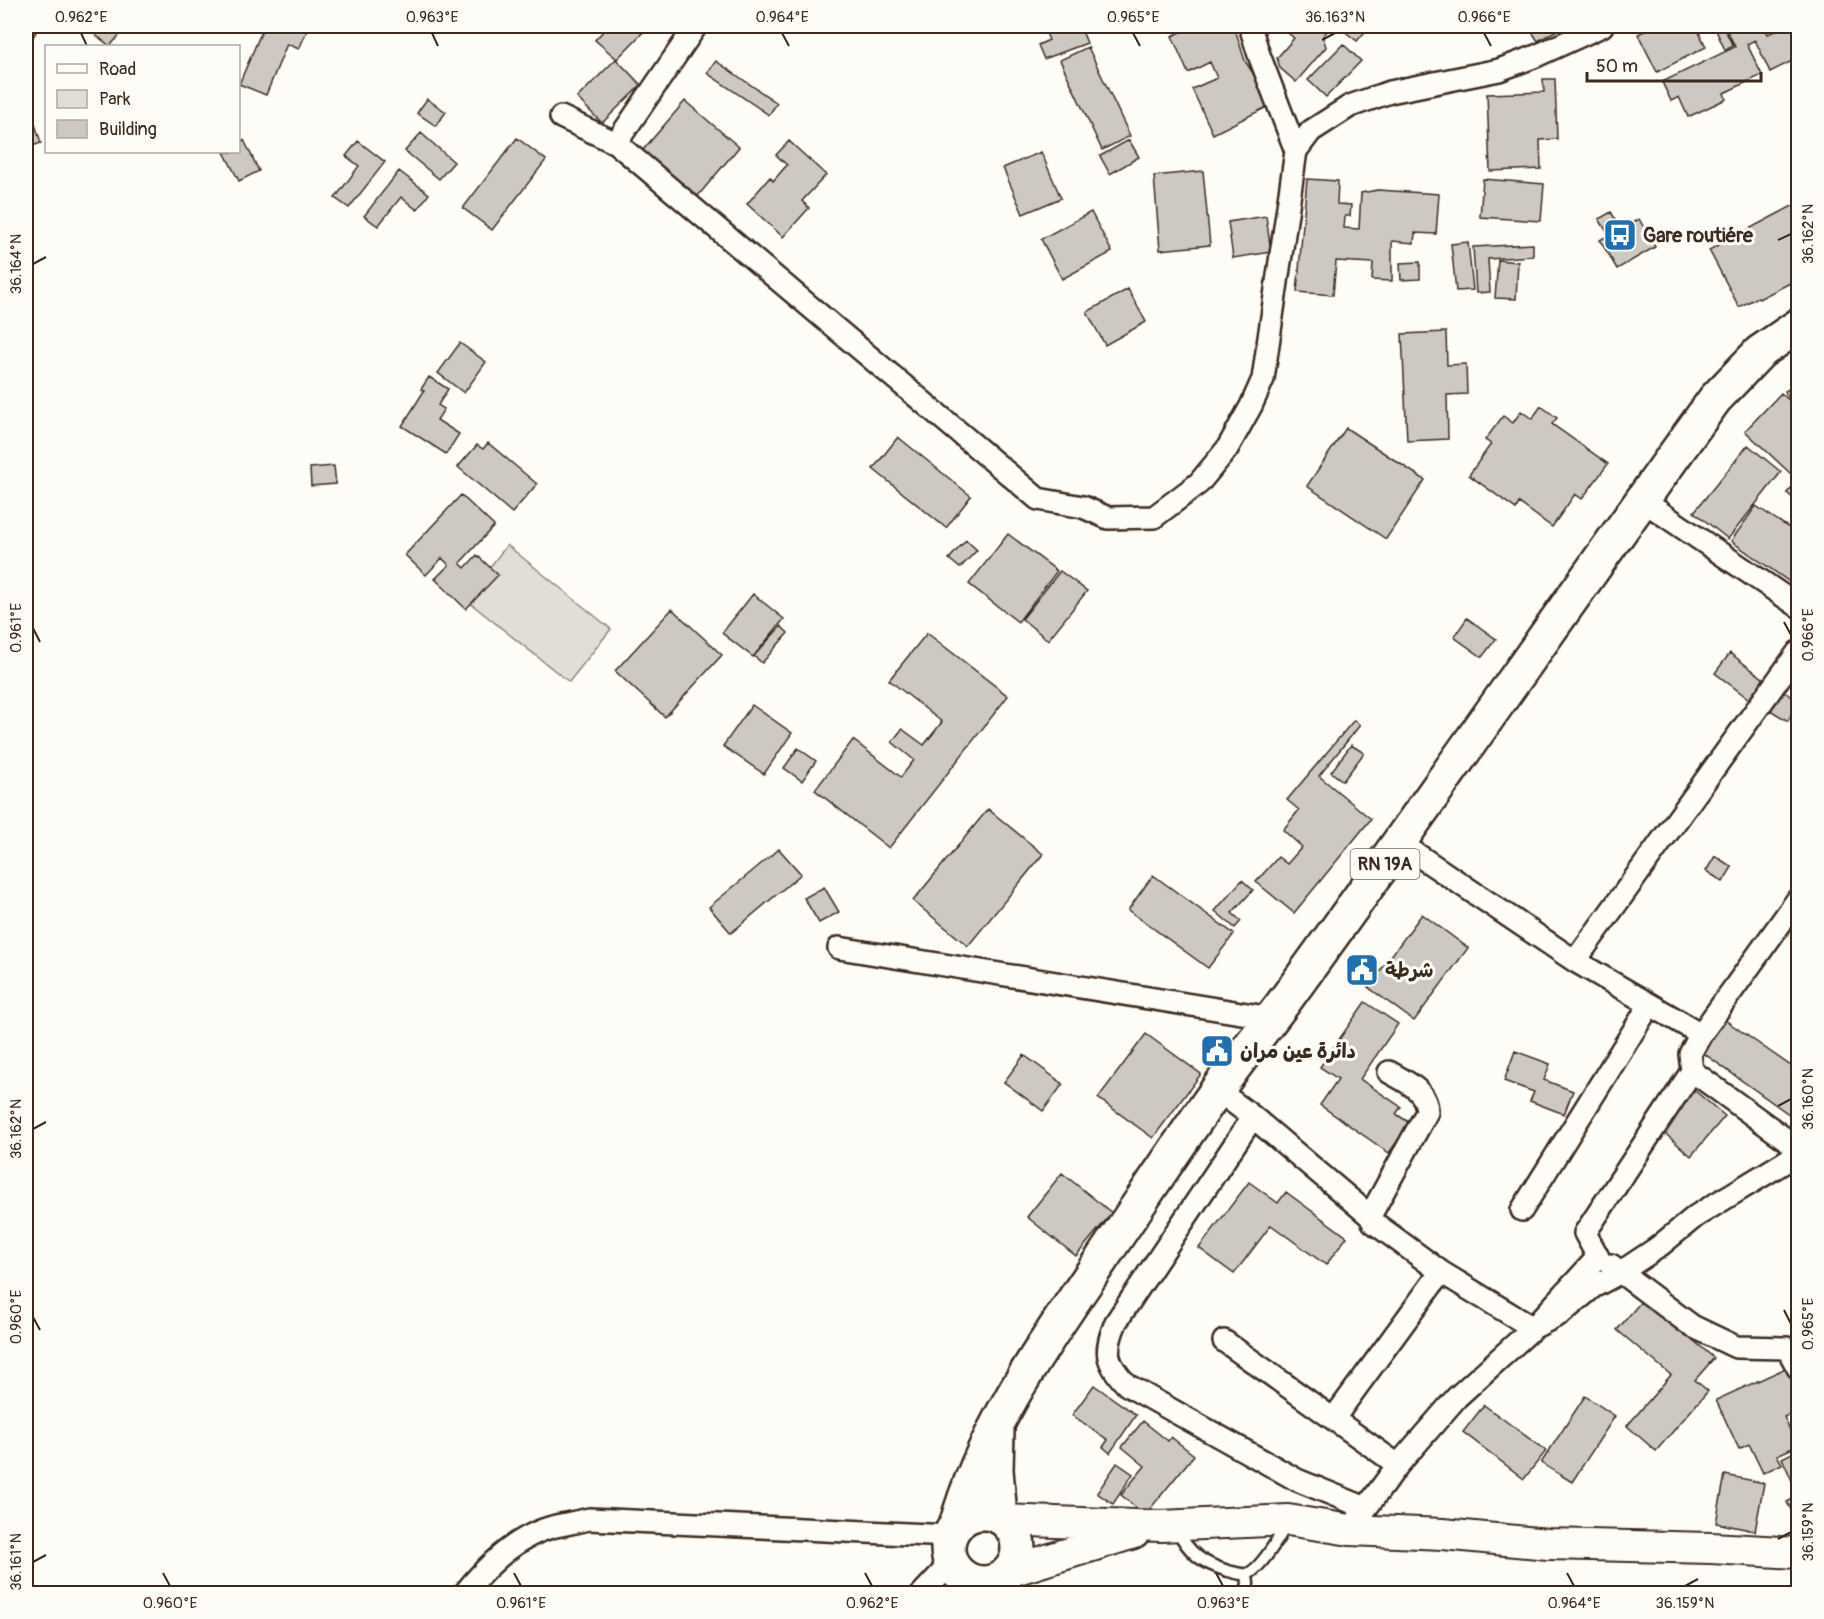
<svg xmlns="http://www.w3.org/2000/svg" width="1824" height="1619" font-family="Pangolin,'Playpen Sans Arabic',sans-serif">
<rect width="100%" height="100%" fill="#fdfcf7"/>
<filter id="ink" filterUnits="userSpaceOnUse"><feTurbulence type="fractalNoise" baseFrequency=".0167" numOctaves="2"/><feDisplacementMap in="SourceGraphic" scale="12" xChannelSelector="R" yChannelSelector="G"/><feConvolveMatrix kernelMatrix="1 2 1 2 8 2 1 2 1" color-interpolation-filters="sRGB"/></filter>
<g filter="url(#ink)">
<path fill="#e1ded7" stroke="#8e847a" stroke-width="1.5" d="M507,545L611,629L569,682L465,599Z"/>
<path fill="#cdc8c2" stroke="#3b2a1e" stroke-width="1.5" d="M26,26L36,32L26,48Z
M93,26H127L110,46L89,30Z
M264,26H309L299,49L287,44L266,95L239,84Z
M608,26H649L617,59L595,40Z
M1043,26H1080L1087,43L1044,59L1038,45L1049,40Z
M1195,26H1234L1245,61L1273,104L1213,134L1192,89L1217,78L1210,62L1188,73L1172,36Z
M1279,26H1332L1323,36L1326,47L1296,82L1280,68L1277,58L1294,38Z
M1338,26H1370L1357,41Z
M1528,26H1564L1538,41Z
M1655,26H1696L1706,47L1657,72L1638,34Z
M1714,26H1723L1733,46L1725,50Z
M1725,26H1764L1768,34L1786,26H1798V58L1770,72L1755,40L1747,44L1762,75L1724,93L1726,99L1688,117L1679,97L1671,101L1662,82L1735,47Z
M1343,44L1361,61L1326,97L1308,80Z
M1088,47L1130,136L1102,150L1060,60Z
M616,59L641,85L602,123L577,98Z
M716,61L777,103L769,115L707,73Z
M1543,79H1555L1557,139L1540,140L1541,169L1490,171L1487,94L1544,92Z
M427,99L446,112L436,126L417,113Z
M685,101L739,147L697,197L642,151Z
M28,102L41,143L26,148V103Z
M421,133L454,162L439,179L405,151Z
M517,138L546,160L492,230L463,208Z
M244,140L259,171L239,181L224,152H238V143Z
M1129,140L1139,157L1110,174L1100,156Z
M358,141L385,162L349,208L335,198L359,166L346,156Z
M789,141L826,175L802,201L809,208L783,237L747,204L770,177L773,181L787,165L776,155Z
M1041,152L1061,198L1023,214L1003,168Z
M399,171L429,194L417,210L401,197L378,226L364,216Z
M1203,171L1210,245L1160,250L1154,176Z
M1307,179L1338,181L1337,204L1351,205L1350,216H1345L1344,228L1359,229L1361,193L1378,190L1439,194L1436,234L1415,233L1414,243L1392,241V281L1372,280L1373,263L1336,261L1333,295L1297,292Z
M1483,179L1544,184L1541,221L1480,217Z
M1798,203V279L1759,299L1758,297L1739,307L1709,250Z
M1091,212L1112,252L1062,279L1041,239Z
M1611,212L1621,229L1639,219L1655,247L1617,269L1600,240L1609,235L1599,219Z
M1266,216L1271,252L1233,258L1228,222Z
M1468,242L1473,290L1456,291L1451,244Z
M1533,244V256L1488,259L1490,292L1476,293L1473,247Z
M1498,260L1518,262L1516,299L1495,298Z
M1420,262V279L1401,280L1400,263Z
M1128,289L1146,322L1105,345L1087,312Z
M1446,332L1447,365L1466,364L1467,394L1447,395L1448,439L1407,441L1402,334Z
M460,343L486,362L464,393L438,373Z
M429,377L448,389L438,405L444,409L437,420L459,434L446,454L402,426L424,391L421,389Z
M1798,384V466L1791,474L1745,431L1781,393L1791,402L1785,391Z
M1541,406L1557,418L1552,424L1608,464L1582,499L1575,494L1552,527L1519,503L1516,509L1469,475L1491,444L1485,440L1503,416L1513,423L1521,411L1532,419Z
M1346,428L1425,480L1386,539L1307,486Z
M898,437L971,496L946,528L873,469Z
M488,443L537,484L512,513L458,467L477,445L483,449Z
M1748,445L1781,472L1728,539L1694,512Z
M334,466L336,484L311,486L310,468Z
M1798,480V503L1787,493Z
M461,495L494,526L460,563L465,568L477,555L498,575L466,609L435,579L449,565L442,558L426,575L405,555Z
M1756,506L1798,534V573L1791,583L1731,541Z
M1008,534L1057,571L1018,622L969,584Z
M966,540L977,550L960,568L949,559Z
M1060,571L1087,591L1048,640L1022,619Z
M753,594L784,619L753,657L722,633Z
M672,609L722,655L665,717L615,671Z
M1467,618L1496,639L1482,657L1454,637Z
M781,626L788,633L762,663L754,656Z
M927,633L1008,696L889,848L815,790L853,740L901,777L914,760L892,742L902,729L924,745L942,722L889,680Z
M1730,653L1764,679L1749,699L1715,673Z
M1783,691L1798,701L1788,721L1770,710Z
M752,705L792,733L764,774L723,746Z
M1354,720L1360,725L1319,776L1371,819L1294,913L1256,882L1278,857L1287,864L1302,847L1283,830L1299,810L1287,800Z
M1351,745L1364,753L1343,781L1331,772Z
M798,748L816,761L802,781L784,768Z
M988,809L1043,854L968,946L913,901Z
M779,849L801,874L731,933L709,907Z
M1715,856L1732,867L1723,882L1706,871Z
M1153,875L1234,934L1208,968L1128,910Z
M1242,880L1253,890L1232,913L1241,921L1235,928L1215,911Z
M824,887L839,912L819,923L804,898Z
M1422,914L1468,948L1414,1021L1368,987Z
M1365,1002L1398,1024L1360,1079L1401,1107L1396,1114L1410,1123L1389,1153L1320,1105L1338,1079L1320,1067Z
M1725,1020L1798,1071V1104L1790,1115L1702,1052Z
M1146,1034L1201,1074L1153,1138L1098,1098Z
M1515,1051L1550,1064L1544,1080L1573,1091L1564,1114L1530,1101L1534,1092L1504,1081Z
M1024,1055L1063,1084L1043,1111L1004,1082Z
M1694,1090L1725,1116L1691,1156L1661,1130Z
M1062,1173L1112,1213L1076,1256L1027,1217Z
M1249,1182L1278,1203L1286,1192L1347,1237L1326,1265L1271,1225L1234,1274L1199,1248Z
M1644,1298L1714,1358L1695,1380L1708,1391L1656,1451L1627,1426L1671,1375L1617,1330Z
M1786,1368L1798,1396V1411L1784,1417L1797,1446L1777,1455L1782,1464L1763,1473L1749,1444L1739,1449L1716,1400Z
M1094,1385L1136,1415L1110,1453L1103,1447L1108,1440L1072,1415Z
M1585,1396L1615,1416L1572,1482L1541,1463Z
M1484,1405L1546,1451L1524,1479L1463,1432Z
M1143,1421L1168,1441L1171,1437L1194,1455L1145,1515L1121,1495L1145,1466L1122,1447Z
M1798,1450V1494L1782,1458Z
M1117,1463L1133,1474L1113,1504L1097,1493Z
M1725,1475L1764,1483L1755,1531L1716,1523Z
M1798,1496V1511L1793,1514L1787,1502Z"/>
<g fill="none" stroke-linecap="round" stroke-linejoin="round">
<defs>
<path id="lane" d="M1176,1528C1189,1553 1201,1563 1228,1571C1233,1572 1241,1575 1247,1574C1260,1570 1281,1535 1287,1523
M1245,1594L1248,1584L1247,1574"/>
<path id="street" d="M1250,26L1259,55L1296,151
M561,117L616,143L1038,499L1083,507L1108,518L1154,517L1199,483L1227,449L1251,406L1263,379L1296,151L1311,131L1350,106L1390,92L1499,70L1536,56L1602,26
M616,143L696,26
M1642,500L1798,606
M1400,843L1575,961L1701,1034L1690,1054L1692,1071L1798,1148
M839,948L1272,1018
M1575,961L1798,652
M1701,1034L1798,899
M1217,1090L1253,1117L1370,1216L1373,1222L1441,1272L1533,1328L1598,1257L1585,1233L1692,1071
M1253,1117L1116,1322C1104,1351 1105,1362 1127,1385L1297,1480L1366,1508
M1522,1210L1649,1006
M1370,1216L1427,1112C1427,1090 1406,1082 1389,1072
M1611,1265L1692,1326L1736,1347L1787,1348L1798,1368
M1224,1341L1398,1465
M1334,1418L1441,1272
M1350,1530L1398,1465L1457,1397L1533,1328L1562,1313L1593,1287L1621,1272L1657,1248L1696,1216L1798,1154
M464,1594C487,1565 516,1537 552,1527C564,1524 577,1522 589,1519L950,1536
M922,1594L951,1563"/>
<path id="secondary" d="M1004,1520L1161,1526L1288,1520L1350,1530L1443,1534L1548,1544L1711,1548L1798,1553
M1008,1572L1134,1533"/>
<path id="primary" d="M997,1431L996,1470L1000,1516
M948 1548a35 35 0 1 1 70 0a35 35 0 1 1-70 0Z
M956,1526C983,1429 1043,1345 1099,1263C1138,1206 1175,1149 1215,1093C1238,1060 1265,1028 1289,995C1433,798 1571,597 1715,399L1760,352L1798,326"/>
</defs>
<use href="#lane" stroke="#3b2a1e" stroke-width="15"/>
<use href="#street" stroke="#3b2a1e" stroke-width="26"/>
<use href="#secondary" stroke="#3b2a1e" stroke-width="34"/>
<use href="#primary" stroke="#3b2a1e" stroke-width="38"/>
<use href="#lane" stroke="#fdfcf7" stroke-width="10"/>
<use href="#street" stroke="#fdfcf7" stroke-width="21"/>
<use href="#secondary" stroke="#fdfcf7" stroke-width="30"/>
<use href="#primary" stroke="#fdfcf7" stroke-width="33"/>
</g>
</g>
<path fill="none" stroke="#3b2a1e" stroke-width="2" d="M81,33L87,46M432,33L438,46M782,33L789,46M1133,33L1140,46M1484,33L1491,46M1322,40L1335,33M1778,240L1791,234M33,264L46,257M1784,622L1791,635M33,628L40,642M1778,1106L1791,1099M33,1129L46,1122M1784,1310L1791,1324M33,1317L40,1330M1778,1539L1791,1532M33,1562L46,1555M163,1573L170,1586M514,1573L521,1586M865,1573L872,1586M1216,1573L1223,1586M1567,1573L1574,1586M1685,1586L1698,1579"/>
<defs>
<symbol id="bus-square" viewBox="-11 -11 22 22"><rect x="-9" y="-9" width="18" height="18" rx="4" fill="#1f6fb2" stroke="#fdfcf7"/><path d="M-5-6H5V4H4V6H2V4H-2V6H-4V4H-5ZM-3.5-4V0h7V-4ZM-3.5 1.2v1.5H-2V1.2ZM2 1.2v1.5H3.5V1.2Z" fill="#fff"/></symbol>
<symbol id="civic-square" viewBox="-11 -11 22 22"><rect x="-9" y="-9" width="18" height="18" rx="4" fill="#1f6fb2" stroke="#fdfcf7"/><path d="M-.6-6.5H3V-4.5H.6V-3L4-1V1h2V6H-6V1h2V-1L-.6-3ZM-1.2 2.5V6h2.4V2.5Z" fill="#fff"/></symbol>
</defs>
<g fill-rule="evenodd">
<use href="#bus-square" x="1601" y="216" width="38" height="38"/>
<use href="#civic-square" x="1343" y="951" width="38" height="38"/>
<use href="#civic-square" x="1198" y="1032" width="38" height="38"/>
</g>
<g text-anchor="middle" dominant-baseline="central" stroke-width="6" stroke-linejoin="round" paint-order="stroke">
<rect fill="#fdfcf7" stroke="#75695f" stroke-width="1.5" x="1350.5" y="849" width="69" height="30" rx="4.5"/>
<g font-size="18" font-weight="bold" fill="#3b2a1e">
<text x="1385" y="864">RN 19A</text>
</g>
<g font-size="20" font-weight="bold" fill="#3b2a1e" stroke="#fdfcf7" text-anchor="start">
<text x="1643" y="235">Gare routiére</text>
<text x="1385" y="970">شرطة</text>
<text x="1240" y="1051">دائرة عين مران</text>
</g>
</g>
<rect width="1824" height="1619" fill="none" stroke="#fdfcf7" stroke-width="66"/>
<rect x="45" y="45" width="195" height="108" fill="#fdfcf7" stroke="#afa8a0" stroke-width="1.5"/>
<rect x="57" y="64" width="30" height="9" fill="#fdfcf7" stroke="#afa8a0" stroke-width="1.5"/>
<text x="99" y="75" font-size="18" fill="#3b2a1e">Road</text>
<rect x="57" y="90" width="30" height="18" fill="#e1ded7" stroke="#afa8a0" stroke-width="1.5"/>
<text x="99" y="105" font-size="18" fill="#3b2a1e">Park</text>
<rect x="57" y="120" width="30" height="18" fill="#cdc8c2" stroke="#afa8a0" stroke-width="1.5"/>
<text x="99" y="135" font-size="18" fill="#3b2a1e">Building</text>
<path d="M1587 72v9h174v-9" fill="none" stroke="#3b2a1e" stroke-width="3"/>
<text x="1596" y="72" font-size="18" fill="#3b2a1e" stroke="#fdfcf7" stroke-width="4.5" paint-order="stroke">50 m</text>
<rect x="33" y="33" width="1758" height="1553" fill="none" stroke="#3b2a1e" stroke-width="2"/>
<g font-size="15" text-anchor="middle" fill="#3b2a1e">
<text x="81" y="22">0.962°E</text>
<text x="432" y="22">0.963°E</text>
<text x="782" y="22">0.964°E</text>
<text x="1133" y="22">0.965°E</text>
<text x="1335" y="22">36.163°N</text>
<text x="1484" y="22">0.966°E</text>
<text transform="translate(1808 234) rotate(-90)" y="5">36.162°N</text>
<text transform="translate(16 264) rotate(-90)" y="5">36.164°N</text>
<text transform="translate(16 628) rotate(-90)" y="5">0.961°E</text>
<text transform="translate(1808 635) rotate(-90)" y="5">0.966°E</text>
<text transform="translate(1808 1099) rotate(-90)" y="5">36.160°N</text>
<text transform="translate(16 1129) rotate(-90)" y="5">36.162°N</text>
<text transform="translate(16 1317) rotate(-90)" y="5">0.960°E</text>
<text transform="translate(1808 1324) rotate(-90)" y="5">0.965°E</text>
<text transform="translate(1808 1532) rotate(-90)" y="5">36.159°N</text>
<text transform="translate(16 1562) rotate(-90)" y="5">36.161°N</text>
<text x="170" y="1608">0.960°E</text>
<text x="521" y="1608">0.961°E</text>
<text x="872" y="1608">0.962°E</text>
<text x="1223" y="1608">0.963°E</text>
<text x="1574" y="1608">0.964°E</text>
<text x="1685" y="1608">36.159°N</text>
</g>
</svg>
